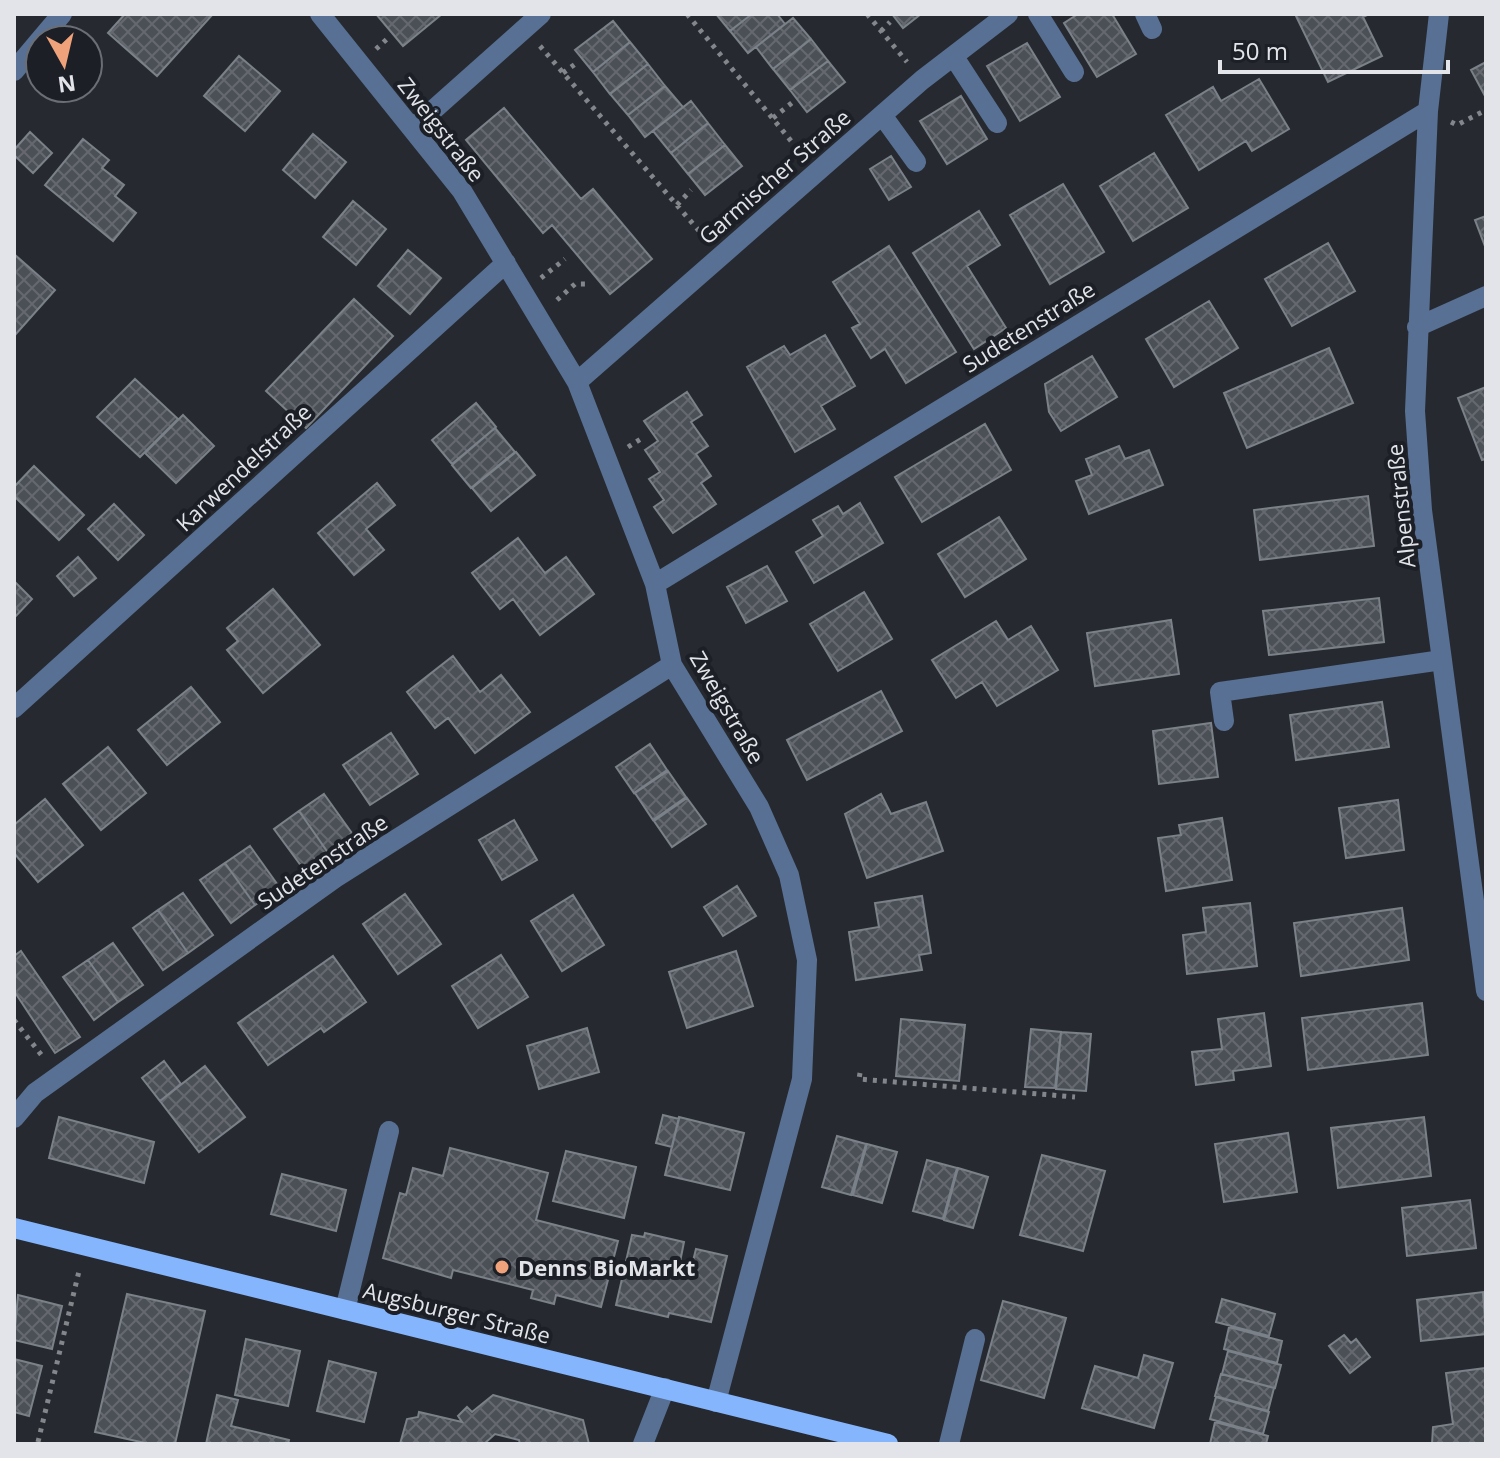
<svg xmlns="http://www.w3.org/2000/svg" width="1500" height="1458" font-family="'Open Sans',sans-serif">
<defs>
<pattern id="building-cross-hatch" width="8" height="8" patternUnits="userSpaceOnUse" patternTransform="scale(2)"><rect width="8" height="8" fill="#4b5057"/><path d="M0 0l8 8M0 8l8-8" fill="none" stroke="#65696f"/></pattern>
</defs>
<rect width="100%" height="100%" fill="#262a30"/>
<path fill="url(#building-cross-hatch)" stroke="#7b8188" stroke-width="2" d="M125,14H213L157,76L108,33Z
M376,14H442L403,46Z
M716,14H752L730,31Z
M752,14H777L785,24L748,53L730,31Z
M892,14H921L903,28Z
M1078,14H1112L1136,54L1097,77L1064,23Z
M1295,14H1369L1363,17L1382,56L1328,82Z
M793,18L811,39L773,69L756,47Z
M613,21L630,42L593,72L575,50Z
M811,39L828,61L790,90L773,69Z
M630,42L648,64L610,94L593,72Z
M1027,43L1060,97L1020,121L987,66Z
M239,56L280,91L245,131L204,96Z
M828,61L845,82L807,112L790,90Z
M1486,62V95L1485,96L1471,70Z
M648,64L665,86L628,115L610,94Z
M1259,79L1289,129L1252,151L1246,141L1199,170L1166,115L1213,87L1221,101Z
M665,86L683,107L645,137L628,115Z
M961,96L987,139L947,164L920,121Z
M691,101L708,123L671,153L653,131Z
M504,108L581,199L593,189L652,259L610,294L552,225L543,233L466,140Z
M708,123L725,145L688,174L671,153Z
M30,132L52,153L33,173L14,155V150Z
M313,134L346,162L315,198L283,170Z
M83,139L109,160L102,168L124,185L115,196L136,213L113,241L45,185Z
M725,145L742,166L705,195L688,174Z
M1154,153L1188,208L1133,241L1100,186Z
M891,156L911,187L889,200L870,169Z
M1063,184L1104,252L1050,284L1010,215Z
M353,201L386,229L356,265L323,237Z
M979,211L1000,245L967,266L1006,328L974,349L913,253Z
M1486,216V249L1475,220Z
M1328,243L1355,291L1292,326L1265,279Z
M889,246L956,352L906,383L885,349L871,358L852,328L860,324L833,282Z
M408,250L441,278L410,314L378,286Z
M14,254L55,290L15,335L14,334Z
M354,299L393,336L306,428L266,391Z
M1209,301L1238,348L1174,387L1146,339Z
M825,335L855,386L821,406L835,429L795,452L747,367L784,346L790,355Z
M1329,348L1353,403L1247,448L1224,393Z
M1092,356L1117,397L1061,431L1049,412L1045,384Z
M135,379L178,419L140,457L97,417Z
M1486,387V459L1482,460L1458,398Z
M687,392L702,415L691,422L708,446L696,454L711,476L701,483L716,504L673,533L654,507L664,500L649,479L660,472L645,450L658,441L644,421Z
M476,403L496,427L452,464L432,440Z
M183,415L214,446L176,483L145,453Z
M985,424L1011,470L922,522L895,477Z
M495,428L515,452L471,488L452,465Z
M1119,446L1125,459L1149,450L1163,485L1089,514L1076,481L1092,475L1086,459Z
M516,452L535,475L491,511L472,488Z
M34,466L84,515L59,540L14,496V487Z
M377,483L395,505L366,529L384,550L354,575L318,533Z
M1368,496L1374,546L1260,560L1254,510Z
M860,503L883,543L814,583L796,552L823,536L813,520L838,506L843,514Z
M114,504L144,535L118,560L88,529Z
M999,517L1026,559L965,597L938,554Z
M518,538L545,573L566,557L594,594L540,635L513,599L500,609L472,573Z
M78,557L96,578L74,596L57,576Z
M767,566L787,601L746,623L727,587Z
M14,581L32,599L14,618Z
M273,589L320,645L263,693L227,650L238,641L227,628Z
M864,592L892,639L838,671L810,624Z
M1379,598L1384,642L1269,655L1263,611Z
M1171,620L1179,674L1095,686L1087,633Z
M996,621L1008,640L1031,626L1058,670L997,706L982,682L956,698L932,660Z
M453,656L480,692L501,675L530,712L475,753L448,718L435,728L407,692Z
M191,687L220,722L167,765L138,730Z
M881,691L902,731L807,780L787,740Z
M1382,702L1389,747L1296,760L1290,715Z
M1211,723L1218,777L1159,784L1153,731Z
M391,733L418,774L370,805L343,765Z
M650,744L667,770L634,793L616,767Z
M108,747L146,793L101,830L63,784Z
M668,771L686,797L653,820L635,793Z
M324,794L354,836L329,854L299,811Z
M881,794L891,814L926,802L943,851L867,878L845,814Z
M687,798L706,824L672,847L654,821Z
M45,799L83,845L38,882L14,853V825Z
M1398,800L1404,850L1346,858L1339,808Z
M299,811L329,854L305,871L274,829Z
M1222,818L1232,880L1166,891L1158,838L1181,835L1179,825Z
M514,820L537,860L502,880L479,840Z
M250,846L280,888L255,905L225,863Z
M225,863L255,905L231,923L200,880Z
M737,886L756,916L723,936L704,907Z
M183,893L213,935L188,953L158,910Z
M405,894L441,944L398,974L363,924Z
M573,895L604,945L562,971L531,921Z
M922,896L931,953L919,955L922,970L856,980L849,932L879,927L875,903Z
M1250,903L1257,966L1187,974L1183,935L1206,932L1203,908Z
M1402,908L1409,960L1301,976L1294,923Z
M158,910L188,953L163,970L133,928Z
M113,943L143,985L118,1002L88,960Z
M21,951L80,1037L55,1053L14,991V956Z
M736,951L753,1006L687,1028L669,972Z
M501,955L528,997L478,1028L452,986Z
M333,956L366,1002L324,1032L321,1028L268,1065L238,1023Z
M88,960L118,1002L94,1020L63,977Z
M1422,1003L1428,1055L1308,1070L1302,1018Z
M1264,1013L1271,1066L1233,1071L1234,1080L1196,1085L1192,1052L1222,1049L1218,1019Z
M901,1019L965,1025L959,1081L896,1076Z
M587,1028L599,1072L539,1089L527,1046Z
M1031,1029L1061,1032L1055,1088L1025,1087Z
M1061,1032L1091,1034L1086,1091L1056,1089Z
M164,1061L181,1084L160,1101L142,1078Z
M205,1066L245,1117L199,1152L160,1101Z
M663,1115L679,1119L672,1147L656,1143Z
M59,1117L154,1142L144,1183L49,1158Z
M679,1117L744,1133L730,1190L665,1175Z
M1424,1117L1431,1176L1338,1188L1331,1128Z
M1288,1133L1297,1192L1224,1202L1215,1144Z
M837,1136L866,1144L851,1195L822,1187Z
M867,1144L897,1152L882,1203L853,1195Z
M450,1148L548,1173L536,1220L618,1241L601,1307L556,1295L554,1304L531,1298L533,1290L453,1270L451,1278L383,1258L400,1193L406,1195L413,1168L443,1176Z
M566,1151L636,1167L624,1218L553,1201Z
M1042,1155L1105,1171L1083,1251L1020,1235Z
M927,1160L957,1168L943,1219L913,1211Z
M958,1168L988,1177L973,1228L944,1220Z
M282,1174L346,1190L336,1231L271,1214Z
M1470,1200L1476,1248L1407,1256L1402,1208Z
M645,1233L684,1242L680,1262L692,1265L696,1249L727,1256L711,1322L669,1313L668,1317L616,1305L632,1235L644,1237Z
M1483,1292L1486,1334L1421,1341L1417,1300Z
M127,1294L205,1311L175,1444H150L95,1432Z
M18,1295L62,1306L52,1349L14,1340Z
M1222,1299L1275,1314L1269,1336L1216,1322Z
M1003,1301L1066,1318L1044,1398L981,1380Z
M1229,1327L1282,1341L1277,1363L1224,1349Z
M1344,1335L1351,1343L1356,1339L1370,1357L1350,1373L1329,1346Z
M246,1339L300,1351L288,1406L235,1395Z
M1228,1351L1281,1365L1275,1388L1222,1374Z
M1144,1355L1173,1363L1154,1428L1082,1408L1095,1366L1138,1378Z
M14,1359L42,1366L29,1416L14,1412Z
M329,1361L376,1373L364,1422L317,1411Z
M1486,1368V1444H1432L1433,1427L1453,1424L1446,1373Z
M1221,1374L1274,1388L1268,1411L1215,1396Z
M217,1395L238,1400L231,1426L289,1440L288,1444H206Z
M493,1395L583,1420L589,1444H520L519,1440L495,1434L484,1444H400L407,1419L418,1417L419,1412L462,1422L458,1416L467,1407L472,1412Z
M1216,1397L1269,1412L1263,1434L1210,1419Z
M1215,1422L1268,1436L1266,1444H1210Z"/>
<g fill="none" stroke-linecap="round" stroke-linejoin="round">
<path stroke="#83868b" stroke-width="5" stroke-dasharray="4 6" stroke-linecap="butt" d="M687,14L801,153
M867,14L907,62
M881,31L890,22
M540,46L706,239
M376,49L387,39
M563,73L578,62
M773,118L793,102
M1451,122L1457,125L1486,110
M677,205L691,190
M541,278L565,259
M557,300L575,284H590
M628,447L644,437
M14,1020L43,1057
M860,1073L859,1079L1075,1097
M38,1442L80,1267"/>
<path stroke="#587093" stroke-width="20" d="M320,14L462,191L577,382L655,584L672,665L759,807L789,875L807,960L802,1079L716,1402
M1038,14L1074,72
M1145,14L1152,29
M1439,14L1428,111L1415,411L1422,510L1486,991
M40,40L62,14
M954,57L997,123
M14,71L40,40
M882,115L916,162
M413,128L541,14
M1417,327L1486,296
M577,382L922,80L1008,14
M655,584L1428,111
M14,708L506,263
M1224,721L1220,692L1442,660
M14,1118L35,1093L335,878L672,665
M345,1310L389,1131
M643,1444L665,1388
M949,1444L975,1339"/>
<path stroke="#84b5fd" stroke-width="20" d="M14,1228L888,1444"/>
</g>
<circle fill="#f0a27a" stroke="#1c2026" stroke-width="3" cx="502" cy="1267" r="8"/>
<g text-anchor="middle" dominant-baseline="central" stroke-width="8" stroke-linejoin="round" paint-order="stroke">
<g font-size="22" fill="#e2e4e9" stroke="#1c2026">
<text transform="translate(442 129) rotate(52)">Zweigstraße</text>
<text transform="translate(774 176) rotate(-41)">Garmischer Straße</text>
<text transform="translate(1028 326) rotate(-32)">Sudetenstraße</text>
<text transform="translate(243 467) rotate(-43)">Karwendelstraße</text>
<text transform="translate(1400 506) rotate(-96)">Alpenstraße</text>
<text transform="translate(728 707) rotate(60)">Zweigstraße</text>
<text transform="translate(322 861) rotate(-34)">Sudetenstraße</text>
<text transform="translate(457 1312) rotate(14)">Augsburger Straße</text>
</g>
<g font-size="22" font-weight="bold" fill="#e2e4e9" stroke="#1c2026" text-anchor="start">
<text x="518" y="1267">Denns BioMarkt</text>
</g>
</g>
<rect width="1500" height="1458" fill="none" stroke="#e2e4e9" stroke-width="32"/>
<g transform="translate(64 64) rotate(172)"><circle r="38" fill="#1c2026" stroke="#6b6e74" stroke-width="2"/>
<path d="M0-6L14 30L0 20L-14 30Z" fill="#f0a27a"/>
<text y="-12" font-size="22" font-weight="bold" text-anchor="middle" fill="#e2e4e9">N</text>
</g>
<path d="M1220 60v12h228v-12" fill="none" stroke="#e2e4e9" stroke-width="4"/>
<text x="1232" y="60" font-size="24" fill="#e2e4e9" stroke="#1c2026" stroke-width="6" paint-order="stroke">50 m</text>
</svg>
